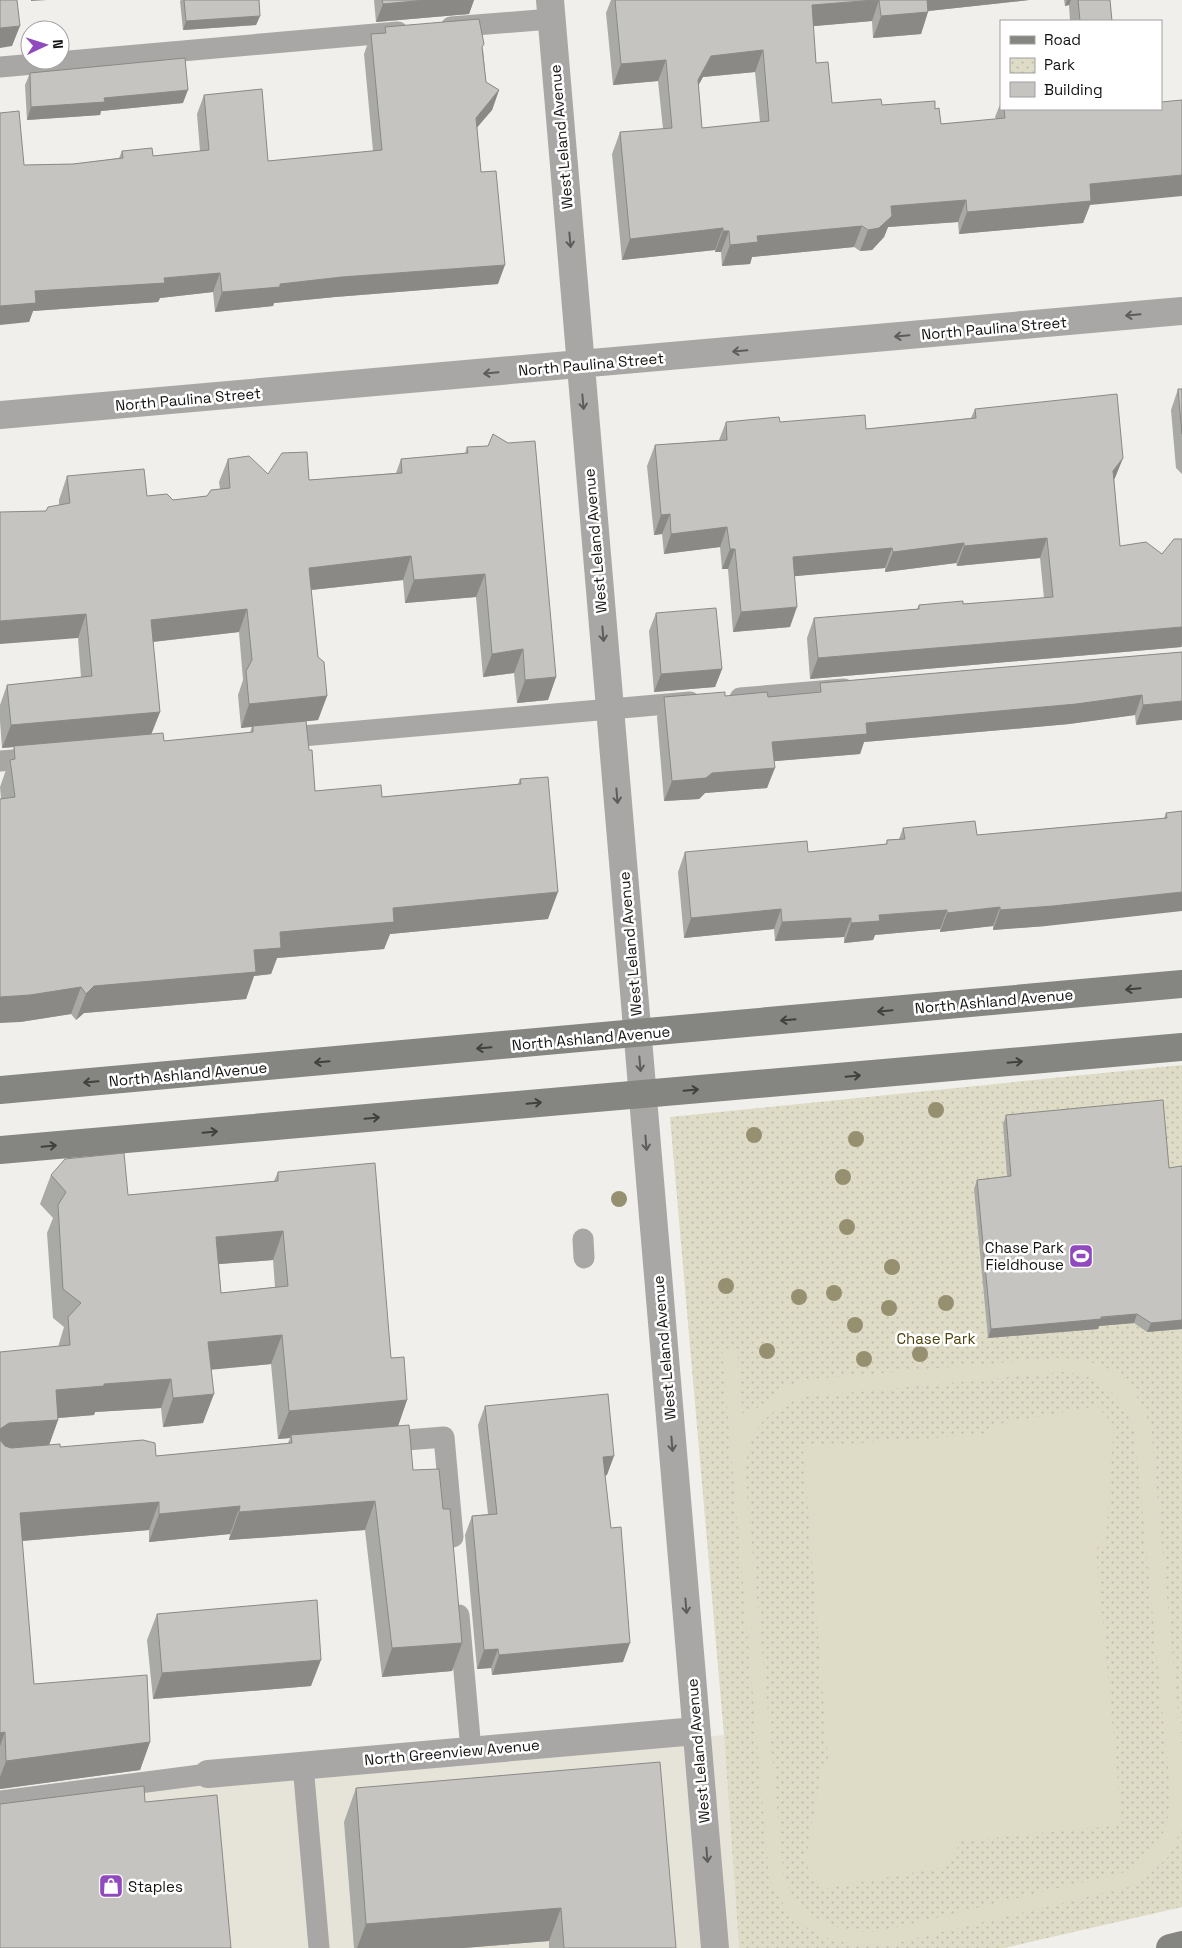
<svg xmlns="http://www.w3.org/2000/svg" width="1182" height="1948" font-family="'Space Grotesk',sans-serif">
<defs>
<pattern id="park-dots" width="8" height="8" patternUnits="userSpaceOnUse" patternTransform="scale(1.25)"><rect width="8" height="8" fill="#dedbc6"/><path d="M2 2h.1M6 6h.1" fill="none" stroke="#bebba9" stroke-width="1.8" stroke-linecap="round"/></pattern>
</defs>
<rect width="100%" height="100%" fill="#f0efeb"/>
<path fill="#e6e4d8" d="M724,1735L739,1948H0V1805Z"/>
<path fill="url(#park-dots)" d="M1182,1065V1907L1004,1948H739L724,1735L670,1117Z"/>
<path fill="#dedbc6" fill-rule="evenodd" d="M737,1348L743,1418L788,1386L813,1379L1057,1358C1112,1360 1132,1377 1151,1427L1182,1754V1827L1170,1855L1146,1878L1129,1887L888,1945C831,1948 789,1931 769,1876L722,1349ZM1062,1372C1101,1373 1126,1399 1135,1436L1170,1789C1170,1831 1160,1850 1125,1872L877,1932C836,1933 800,1918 784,1878L745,1472C749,1430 765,1409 806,1397Z
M1097,1406L1114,1425L1106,1541L1096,1549L1122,1825L962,1841L945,1867L823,1889L805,1863L822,1767L828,1759L803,1447L989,1434L998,1424Z"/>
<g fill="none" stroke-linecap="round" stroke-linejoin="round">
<path stroke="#a8a7a5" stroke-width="21" d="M451,27L551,19
M0,67L398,32
M740,698L844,689
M279,738L690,702
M0,761L37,758
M583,1239L584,1258
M381,1442L444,1437L453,1537
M459,1615L471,1750
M303,1765L319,1948
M0,1801L208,1774"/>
<path stroke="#a8a7a5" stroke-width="28" d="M550,0L715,1948
M0,415L1182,311
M208,1774L696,1731"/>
<path stroke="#858582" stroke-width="28" d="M0,1090L1182,984
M0,1150L1182,1047
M1170,1948L1182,1945"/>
</g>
<g fill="#969071">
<circle cx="936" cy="1110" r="8"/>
<circle cx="754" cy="1135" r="8"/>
<circle cx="856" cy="1139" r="8"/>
<circle cx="843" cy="1177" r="8"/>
<circle cx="619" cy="1199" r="8"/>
<circle cx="847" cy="1227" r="8"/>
<circle cx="892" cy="1267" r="8"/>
<circle cx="726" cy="1286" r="8"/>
<circle cx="834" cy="1293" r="8"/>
<circle cx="799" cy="1297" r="8"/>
<circle cx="946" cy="1303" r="8"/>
<circle cx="889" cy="1308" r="8"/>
<circle cx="855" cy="1325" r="8"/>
<circle cx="767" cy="1351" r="8"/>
<circle cx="920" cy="1354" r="8"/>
<circle cx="864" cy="1359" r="8"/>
</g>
<path fill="#a9a9a5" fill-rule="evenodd" d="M181,0H259L260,16L256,25L183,30L180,1Z
M374,0H474L469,14L376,22Z
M611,0H1029L928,11L921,34L873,38L872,21L813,26L816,63L832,103L935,109L941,124L996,119L995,117L1001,102V109H1161L1090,205L1083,223L959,234L958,222L888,227L884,237L872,250L860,251L854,247L752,257L750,264L722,266L721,252H715V250L622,260L612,154L620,132L663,129L658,81L613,85L606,13ZM755,72L760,122L702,128L698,85L703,77Z
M1064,0H1110L1112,21H1070L1069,5L1065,6Z
M385,27L483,49L486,82L499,90L492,110L477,127L481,172L498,284L335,297L274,303L273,306L215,312L213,292L160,298L158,302L33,311L29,322L24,165L73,164L119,158L122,151L153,156L200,151L197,114L204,95L268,161L373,151L364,54L371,34L383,33Z
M30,73L183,103L101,111L100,115L27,120L25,85Z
M1178,389H1182V474L1176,468L1171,410Z
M975,409L1123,458L1114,479L1120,546L1162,554L1182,539V647L810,679L807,638L814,618L917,609L919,605L963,604L1044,598L1040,558L957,566L956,563L885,572V568L795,576L790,627L733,632L728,569H722L720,547L664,554L662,534L654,535L647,466L655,445L719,440L726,422H780L866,429L971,418Z
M467,447L556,677L548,700L517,703L514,673L483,677L476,597L405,603L403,580L311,590L318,657L327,696L318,720L300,722L309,750L315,791L382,797L518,784L520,779L548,919L390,934L384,949L277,958L271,974L254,976L246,999L84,1013L76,1020L71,1014L20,1022L0,787L14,747L2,748L0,721V705L7,685L81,677L78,638L46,511L59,505V500L67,476L147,496L173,500L207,496L220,489L219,482L228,459L268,474L309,480L396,473L401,459L465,453ZM239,632L243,680L238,695L241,728L252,726L250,733L164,741L151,734L160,712L153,642Z
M656,613L722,669L715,687L654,692L649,631Z
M1182,652L1136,725L1135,715L1069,724L864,742L860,754L774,761L767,788L705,793L699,799L664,801L657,717L664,697L725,696L768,697L816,693L820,683Z
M1182,811L1046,926L993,930V926L940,932V929L875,935L873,940L844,943V937L775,941L774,929L684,938L678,872L685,852H808L886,844L887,840L899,839L903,828L977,835L1164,818L1166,813Z
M1006,1115L1169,1168L1182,1166V1329L1147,1332L1134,1323L1099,1326L1098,1329L988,1338L974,1189L977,1180L1007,1176L1003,1124Z
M278,1172L391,1358L407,1400L398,1426L413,1470L443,1509L462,1643L452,1671L382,1677L365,1530L229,1540L230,1534L149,1542V1530L22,1541L34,1684L150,1742L140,1770L0,1789V1352L58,1347L64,1327L53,1318L47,1233L53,1218L40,1204L51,1175L128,1195L274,1181ZM273,1260L275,1287L221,1293L219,1264ZM271,1364L278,1439L290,1438L288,1443L156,1456L60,1447L49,1445L58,1420V1418L94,1415L95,1412L161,1408L163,1427L203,1423L211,1369Z
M485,1406L607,1475L605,1476L623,1662L492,1675L491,1668L477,1669L465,1535L472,1516L488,1514L478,1425Z
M157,1614L311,1686L153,1699L147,1640Z
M356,1788L676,1948H549V1941L463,1948H354L344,1822Z"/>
<path fill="#8a8986" d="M31,0H47L31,1Z
M426,0H474L469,14L376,22L383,4Z
M879,0L872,21L804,27L812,5Z
M923,0H1029L919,12Z
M1067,0H1071L1069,5L1065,6Z
M928,12L921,34L873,38L881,16Z
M260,16L256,25L183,30L186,21Z
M20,26L12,46L0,48V28Z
M763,50L755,72L703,77L690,101L698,80L711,56Z
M666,60L658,81L613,85L621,64Z
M188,90L183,103L101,111L100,115L27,120L31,107L104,98Z
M499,90L492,110L469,137L476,118Z
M1182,175V196L1090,205L1083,223L959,234L967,212L1090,184Z
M966,200L958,222L888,227L884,237L872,250L860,251L868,230L891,206Z
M862,226L854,247L752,257L750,264L722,266L730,245L757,236Z
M723,228L715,250L622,260L630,239Z
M723,231H729L721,252H715Z
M505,265L498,284L335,297L274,303L273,306L215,312L222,292L280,284L342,277Z
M220,273L213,292L160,298L158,302L33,311L29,322L0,325V306L35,291Z
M1123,458L1115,478L1106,491L1113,471Z
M670,514L662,534L654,535L661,515Z
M727,527L720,547L664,554L671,534Z
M1047,538L1040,558L957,566L964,546Z
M964,543L956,563L885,572L893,552Z
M892,548L885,568L786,577L793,557Z
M730,549H735L728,569H722Z
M411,556L403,580L301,591L309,568Z
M485,574L476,597L405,603L414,580Z
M797,607L790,627L733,632L741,612Z
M247,609L239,632L142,643L151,620Z
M86,614L78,638L0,644V621Z
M1182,627V644L1181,647L810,679L818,658Z
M523,649L514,673L483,677L492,654Z
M722,669L715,687L654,692L661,674Z
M556,677L548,700L517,703L525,680Z
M1142,695L1135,715L1069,724L864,742L860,754L765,762L772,742L866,723Z
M327,696L318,720L241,728L249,704Z
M1182,701V720L1136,725L1143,705Z
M160,712L151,735L2,748L11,725Z
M775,768L767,788L705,793L699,799L664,801L672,781L712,773Z
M558,892L548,919L390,934L384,949L277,958L271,974L254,976L246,999L84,1013L76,1020L86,994L94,986L254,950L280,932L393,908Z
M1182,892V911L1046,926L993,930L1000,910Z
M1000,907L993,926L940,932L947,913Z
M781,909L774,929L684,938L691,918Z
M947,910L940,929L875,935L873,940L844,943L851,923L879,915Z
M851,918L844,937L775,941L782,922Z
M81,987L71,1014L20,1022L0,1023V997Z
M283,1231L273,1260L206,1265L216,1237Z
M1137,1314L1134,1323L1099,1326L1098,1329L988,1338L991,1329Z
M1182,1320V1329L1147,1332L1151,1323Z
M282,1335L271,1364L198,1371L208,1342Z
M171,1379L161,1408L95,1412L94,1415L46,1419L56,1390L104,1384Z
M214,1394L203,1423L163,1427L173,1398Z
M407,1400L397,1429L291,1435L290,1438L278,1439L289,1411Z
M58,1420L48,1448L0,1452V1429L9,1423Z
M614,1456L607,1475L596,1476L603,1457Z
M375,1501L365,1530L229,1540L239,1512Z
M159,1502L149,1530L9,1542L20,1513Z
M240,1506L230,1534L149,1542L159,1514Z
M462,1643L452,1671L382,1677L392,1648Z
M630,1643L623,1662L492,1675L499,1655Z
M498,1649L491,1668L477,1669L484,1650Z
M321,1660L311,1686L153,1699L162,1673Z
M5,1732L0,1746V1733Z
M150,1742L140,1770L0,1789V1777L6,1761Z
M561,1908L549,1941L463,1948H357L366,1924Z"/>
<path fill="#c5c4c0" stroke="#8a8986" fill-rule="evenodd" d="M0,0H17L20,26L0,28Z
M184,0H259L260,16L186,21Z
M382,0H426L383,4Z
M615,0H875L812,5L816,63L828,62L832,103L881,99L882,105L935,101V109L939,108L941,124L1005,118L1004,109H1161V102L1182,100V175L1090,184L1091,201L967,212L966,200L891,206L892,216L879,228L868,230L862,226L757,236L758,242L730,245L729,231H723V228L630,239L620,132L672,128L666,60L621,64ZM763,50L769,121L702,128L698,80L711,56Z
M879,0H927L928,12L881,16Z
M1078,0H1110L1112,21H1080Z
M479,19L484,44L482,47L486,82L499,90L476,118L481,172L496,171L505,265L342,277L280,284V287L222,292L220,273L164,278L165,283L35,291L36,303L0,306V113L19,111L24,165L73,164L123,158L122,151L152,148L153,156L209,150L204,95L262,89L268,161L382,150L371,34L386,33L385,27Z
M185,58L188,90L104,98L105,102L31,107L30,73Z
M1178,389H1182V434Z
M1117,394L1123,458L1113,471L1120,546L1146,542L1162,554L1174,539H1182V627L818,658L814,618L919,609V605L963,601V604L1053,597L1047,538L964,546V543L893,552L892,548L793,557L797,607L741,612L735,549H730L727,527L671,534L670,514L661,515L655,445L727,440L726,422L779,417L780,422L865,415L866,429L976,418L975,409Z
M493,434L508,443L535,441L556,677L525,680L523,649L492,654L485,574L414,580L411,556L309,568L318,657L324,662L327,696L249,704L246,671L252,660L247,609L151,620L160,712L11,725L7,685L92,676L86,614L0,621V512L46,511L48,507L70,503L67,476L144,469L147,496L167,494L173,500L207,496L211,490L230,488L228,459L249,456L268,474L282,453L307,452L309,480L402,473L401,459L468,453L467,447L488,446Z
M716,608L722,669L661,674L656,613Z
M1182,652V701L1143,705L1142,695L1076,704L866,723L867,734L772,742L775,768L712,773L706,778L672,781L664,697L725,692V696L767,692L768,697L821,692L820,683Z
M306,721L309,750H312L315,791L381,785L382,797L521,784L520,779L548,777L558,892L393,908L394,922L280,932L281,948L254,950L256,972L94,986L86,994L81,987L30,995L0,997V799L15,797L10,760L15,759L14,746L163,733L164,741L194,738L253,732V726Z
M1182,811V892L1053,906L1000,910V907L947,913V910L879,915L880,921L851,923V918L782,922L781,909L691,918L685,852L807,841L808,852L887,844V840L905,839L903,828L975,821L977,835L1167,818L1166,813Z
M1163,1100L1169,1168L1182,1166V1320L1151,1323L1137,1314L1101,1317V1319L991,1329L977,1180L1011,1176L1006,1115Z
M124,1153L128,1195L278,1181V1172L375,1163L391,1358L404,1357L407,1400L289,1411L282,1335L208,1342L214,1394L173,1398L171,1379L104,1384V1386L56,1390L58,1420L9,1423L0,1429V1352L70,1345L68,1317L81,1303L63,1289L58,1205L66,1192L51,1175L65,1159ZM283,1231L288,1286L221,1293L216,1237Z
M608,1394L614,1456L603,1457L611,1528L621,1527L630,1643L499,1655L498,1649L484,1650L472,1516L497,1514L485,1406Z
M409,1425L413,1470L439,1469L443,1509H450L462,1643L392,1648L375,1501L239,1512L240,1506L159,1514V1502L20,1513L34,1684L147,1675L150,1742L6,1761L5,1732L0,1733V1440L5,1446L11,1448L60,1444V1447L143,1440L155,1443L156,1456L292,1443L291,1435Z
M317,1600L321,1660L162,1673L157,1614Z
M660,1762L676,1948H564L561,1908L366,1924L356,1788Z
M144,1786L145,1802L217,1795L231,1948H0V1804Z"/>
<defs><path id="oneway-shaft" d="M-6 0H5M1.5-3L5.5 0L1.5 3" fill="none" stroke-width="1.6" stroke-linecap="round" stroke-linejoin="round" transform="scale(1.25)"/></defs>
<g stroke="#5e5c5b">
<use href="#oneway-shaft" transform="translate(570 240) rotate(85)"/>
<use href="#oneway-shaft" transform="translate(1133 315) rotate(175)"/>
<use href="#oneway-shaft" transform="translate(902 336) rotate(175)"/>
<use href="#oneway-shaft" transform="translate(740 351) rotate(175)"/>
<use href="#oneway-shaft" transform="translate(491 373) rotate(175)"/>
<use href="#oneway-shaft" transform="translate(583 402) rotate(85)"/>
<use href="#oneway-shaft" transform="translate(603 634) rotate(85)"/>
<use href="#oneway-shaft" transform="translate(617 796) rotate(85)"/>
<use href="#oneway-shaft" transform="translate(640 1064) rotate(85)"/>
<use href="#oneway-shaft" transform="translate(646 1143) rotate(85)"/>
<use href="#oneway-shaft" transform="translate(672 1444) rotate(85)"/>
<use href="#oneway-shaft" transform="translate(686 1606) rotate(85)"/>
<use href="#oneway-shaft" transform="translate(707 1855) rotate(85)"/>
</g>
<g stroke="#41403e">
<use href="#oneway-shaft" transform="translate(1133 989) rotate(175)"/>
<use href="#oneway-shaft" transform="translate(885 1011) rotate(175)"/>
<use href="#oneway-shaft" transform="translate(788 1020) rotate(175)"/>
<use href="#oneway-shaft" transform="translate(484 1048) rotate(175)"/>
<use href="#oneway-shaft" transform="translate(322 1062) rotate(175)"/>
<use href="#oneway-shaft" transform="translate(1015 1062) rotate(-5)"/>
<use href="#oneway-shaft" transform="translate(853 1076) rotate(-5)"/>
<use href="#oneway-shaft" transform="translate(91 1082) rotate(175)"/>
<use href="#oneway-shaft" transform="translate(691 1090) rotate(-5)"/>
<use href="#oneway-shaft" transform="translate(534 1103) rotate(-5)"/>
<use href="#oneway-shaft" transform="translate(372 1118) rotate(-5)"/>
<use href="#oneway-shaft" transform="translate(210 1132) rotate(-5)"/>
<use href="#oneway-shaft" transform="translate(49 1146) rotate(-5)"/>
</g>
<defs>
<symbol id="stadium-square" viewBox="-11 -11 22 22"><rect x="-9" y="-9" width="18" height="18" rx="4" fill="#904abe" stroke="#fff"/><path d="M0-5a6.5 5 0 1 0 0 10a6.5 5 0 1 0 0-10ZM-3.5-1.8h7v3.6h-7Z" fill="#fff"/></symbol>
<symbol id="shop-square" viewBox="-11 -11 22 22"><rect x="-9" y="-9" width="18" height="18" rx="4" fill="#904abe" stroke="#fff"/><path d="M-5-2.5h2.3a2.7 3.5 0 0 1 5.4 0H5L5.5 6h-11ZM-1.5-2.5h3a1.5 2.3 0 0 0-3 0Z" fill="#fff"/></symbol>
</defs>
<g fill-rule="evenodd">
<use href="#stadium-square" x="1067" y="1242" width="28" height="28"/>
<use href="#shop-square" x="97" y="1872" width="28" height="28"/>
</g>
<g text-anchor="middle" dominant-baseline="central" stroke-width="5" stroke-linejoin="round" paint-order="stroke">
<g font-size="15" fill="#131211" stroke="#fff">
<text transform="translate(561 137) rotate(-95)">West Leland Avenue</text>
<text transform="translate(994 328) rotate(-5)">North Paulina Street</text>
<text transform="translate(591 364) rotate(-5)">North Paulina Street</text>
<text transform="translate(188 399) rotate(-5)">North Paulina Street</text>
<text transform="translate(595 541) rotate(-95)">West Leland Avenue</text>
<text transform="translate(630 944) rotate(-95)">West Leland Avenue</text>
<text transform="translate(994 1001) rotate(-5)">North Ashland Avenue</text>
<text transform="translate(591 1038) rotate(-5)">North Ashland Avenue</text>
<text transform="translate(188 1074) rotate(-5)">North Ashland Avenue</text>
<text transform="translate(664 1348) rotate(-95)">West Leland Avenue</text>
<text transform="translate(698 1751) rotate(-95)">West Leland Avenue</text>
<text transform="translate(452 1752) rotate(-5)">North Greenview Avenue</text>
</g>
<g font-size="15" fill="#131211" stroke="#fff" text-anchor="end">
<text x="1064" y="1247">Chase Park<tspan x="1064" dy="17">Fieldhouse</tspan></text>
<text x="128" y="1886" text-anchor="start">Staples</text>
</g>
<g font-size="15" fill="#4c430d" stroke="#fff">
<text x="936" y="1338">Chase Park</text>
</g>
</g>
<rect x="1000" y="20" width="162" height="90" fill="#ffffff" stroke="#a1a0a0"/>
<rect x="1010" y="36" width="25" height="8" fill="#858582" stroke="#a1a0a0"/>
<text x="1044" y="45" font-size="15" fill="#131211">Road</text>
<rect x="1010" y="58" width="25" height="15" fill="url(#park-dots)" stroke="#a1a0a0"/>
<text x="1044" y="70" font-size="15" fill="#131211">Park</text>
<rect x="1010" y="82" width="25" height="15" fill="#c5c4c0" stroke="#a1a0a0"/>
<text x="1044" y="95" font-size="15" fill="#131211">Building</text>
<g transform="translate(45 45) rotate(86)"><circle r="24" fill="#ffffff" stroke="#a1a0a0"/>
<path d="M0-4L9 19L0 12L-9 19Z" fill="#904abe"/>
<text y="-8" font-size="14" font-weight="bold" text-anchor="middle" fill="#131211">N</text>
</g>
</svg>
